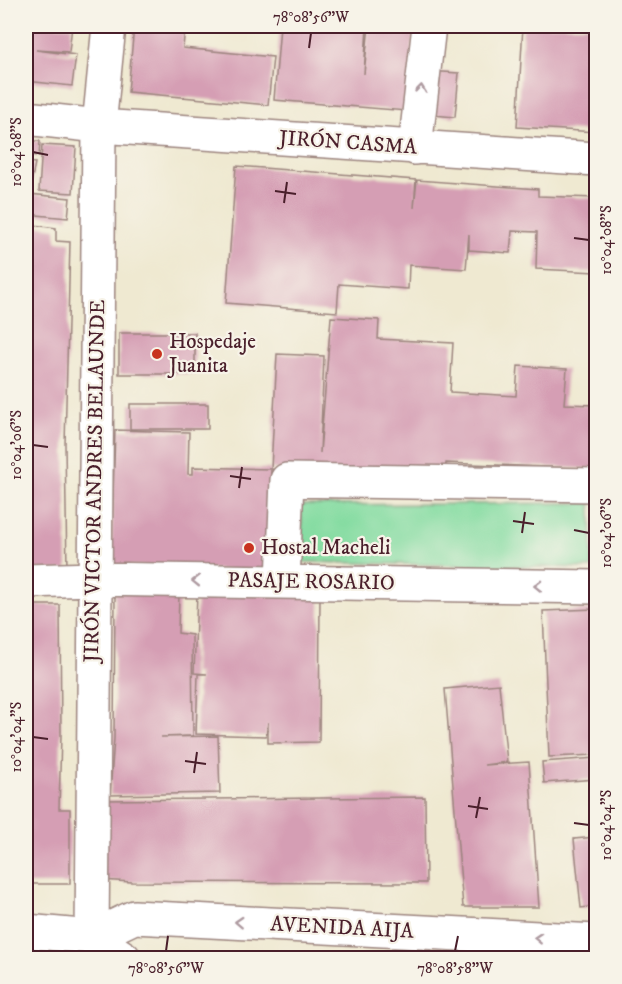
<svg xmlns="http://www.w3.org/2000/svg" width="622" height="984" font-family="'IM FELL DW Pica',serif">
<rect width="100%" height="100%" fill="#f7f3e8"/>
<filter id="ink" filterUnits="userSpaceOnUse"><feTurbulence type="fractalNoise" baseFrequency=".0167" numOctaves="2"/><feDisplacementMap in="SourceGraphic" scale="12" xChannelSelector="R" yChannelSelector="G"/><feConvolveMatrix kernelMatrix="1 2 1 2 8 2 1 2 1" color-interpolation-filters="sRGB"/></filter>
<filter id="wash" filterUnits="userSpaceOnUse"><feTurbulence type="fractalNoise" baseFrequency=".008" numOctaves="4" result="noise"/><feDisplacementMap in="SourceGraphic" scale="24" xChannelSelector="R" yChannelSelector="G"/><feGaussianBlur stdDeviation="1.35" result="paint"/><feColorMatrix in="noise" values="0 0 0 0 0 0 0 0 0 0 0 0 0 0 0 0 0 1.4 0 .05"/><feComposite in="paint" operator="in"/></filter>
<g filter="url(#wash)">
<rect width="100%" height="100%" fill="#efe9d1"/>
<path fill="#84dca1" stroke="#677e66" stroke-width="1.5" d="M591,503L592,568L303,562L301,505Z"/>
<g id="blocks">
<path fill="#d59eb4" d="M26,26H72L69,52L36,50L76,55L72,86L26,81Z
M134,26H185L183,48L273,57L268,105L128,92Z
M280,26H367L364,74L369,26H414L407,111L274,100Z
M523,26H596V132L517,127Z
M426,71L459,73L455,117L422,114Z
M29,141H40L39,156L28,155Z
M42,145L76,147L73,193L39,191Z
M26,162L35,163L29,194L70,198L68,218L26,214Z
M236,166L416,180L414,208L417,180L538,189V196L596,198V272L536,269L537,232L512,231L510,253L469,250V234L466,269L409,265L408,289L339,284L337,312L226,303Z
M26,224L56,228V241L70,242L65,445L67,570H26Z
M331,317L379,320L378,339L453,343L450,392L516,396L518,366L567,369L564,404L596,405V469L446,463L445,474L319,472L271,469L277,354L324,356L320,453Z
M119,333H195V374H119Z
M130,404H208V429H130Z
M115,430L189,432L188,474H193V467L271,469L268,572L111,565Z
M115,592L179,593L178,633L192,635L193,736L161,737L218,736L220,793L110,795L114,738Z
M197,593L320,596L319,742L268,743V722L266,736L196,734L198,674H207L194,673Z
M26,605H60L61,735L59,809H70V884H26Z
M596,609V755L549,757L543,611Z
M499,684L507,762L484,765L529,762L539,907H463L445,689Z
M596,758V779L544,783L542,762Z
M425,797L426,883L132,882L101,880L104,800Z
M596,837V906L581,908L574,839Z"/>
</g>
</g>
<g filter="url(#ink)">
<use href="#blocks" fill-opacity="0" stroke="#9c847e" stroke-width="1.5"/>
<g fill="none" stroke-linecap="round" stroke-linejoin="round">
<defs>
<path id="minor" d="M26,118L99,126L596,159
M415,148L429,26
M26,581L94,579L596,587
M283,582L287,480L596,485
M92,937L99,126L109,26"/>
<path id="primary" d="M26,931L92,937L134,917L596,941
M92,937L124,958"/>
</defs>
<use href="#minor" stroke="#9c847e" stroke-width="36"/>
<use href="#primary" stroke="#9c847e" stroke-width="36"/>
<use href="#minor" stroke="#fff" stroke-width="33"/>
<use href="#primary" stroke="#fff" stroke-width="33"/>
</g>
<defs><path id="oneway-chevron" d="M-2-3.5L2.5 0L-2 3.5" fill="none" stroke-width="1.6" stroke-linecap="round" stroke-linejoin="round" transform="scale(1.5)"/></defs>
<g stroke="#ae9aa0">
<use href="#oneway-chevron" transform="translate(421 89) rotate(-84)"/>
<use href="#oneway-chevron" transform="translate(196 581) rotate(-179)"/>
<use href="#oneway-chevron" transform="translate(538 586) rotate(-179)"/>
<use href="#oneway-chevron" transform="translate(239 922) rotate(-177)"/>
<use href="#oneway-chevron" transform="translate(538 938) rotate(-177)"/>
</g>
</g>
<path fill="none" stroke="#4a1f2b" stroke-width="2" d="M309,48L311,33M33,152L48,155M275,191L296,194M284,203L287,182M574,238L589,240M33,445L48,447M230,476L251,479M239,488L242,467M513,521L534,524M574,530L589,533M522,533L525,512M33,737L48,739M185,761L206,764M194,773L197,752M468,806L488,809M476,818L480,797M574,823L589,825M166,951L168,936M455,951L458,936"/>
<g fill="#c8321e" stroke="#f7f3e8" stroke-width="2">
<circle cx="157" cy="354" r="6"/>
<circle cx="249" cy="548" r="6"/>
</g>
<g text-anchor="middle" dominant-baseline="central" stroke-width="4.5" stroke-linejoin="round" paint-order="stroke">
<g font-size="21" fill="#4a1f2b" stroke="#f7f3e8">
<text transform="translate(348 143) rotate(4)">JIRÓN CASMA</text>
<text transform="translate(95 481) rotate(-89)">JIRÓN VICTOR ANDRES BELAUNDE</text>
<text transform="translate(311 582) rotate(1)">PASAJE ROSARIO</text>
<text transform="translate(342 928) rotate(3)">AVENIDA AIJA</text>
</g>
<g font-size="21" fill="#4a1f2b" stroke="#f7f3e8" text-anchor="start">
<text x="169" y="342">Hospedaje<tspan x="169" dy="24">Juanita</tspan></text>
<text x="261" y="548">Hostal Macheli</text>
</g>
</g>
<rect width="622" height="984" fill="none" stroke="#f7f3e8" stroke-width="66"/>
<rect x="33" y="33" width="556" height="918" fill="none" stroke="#4a1f2b" stroke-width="2"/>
<g font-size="15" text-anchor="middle" fill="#4a1f2b">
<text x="311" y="22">78°08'56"W</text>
<text transform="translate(16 152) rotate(-90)" y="5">10°04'08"S</text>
<text transform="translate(606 240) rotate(-90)" y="5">10°04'08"S</text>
<text transform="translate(16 445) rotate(-90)" y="5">10°04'06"S</text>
<text transform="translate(606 533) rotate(-90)" y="5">10°04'06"S</text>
<text transform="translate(16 737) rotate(-90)" y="5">10°04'04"S</text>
<text transform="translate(606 825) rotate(-90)" y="5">10°04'04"S</text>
<text x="166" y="973">78°08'56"W</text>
<text x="455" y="973">78°08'58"W</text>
</g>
</svg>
